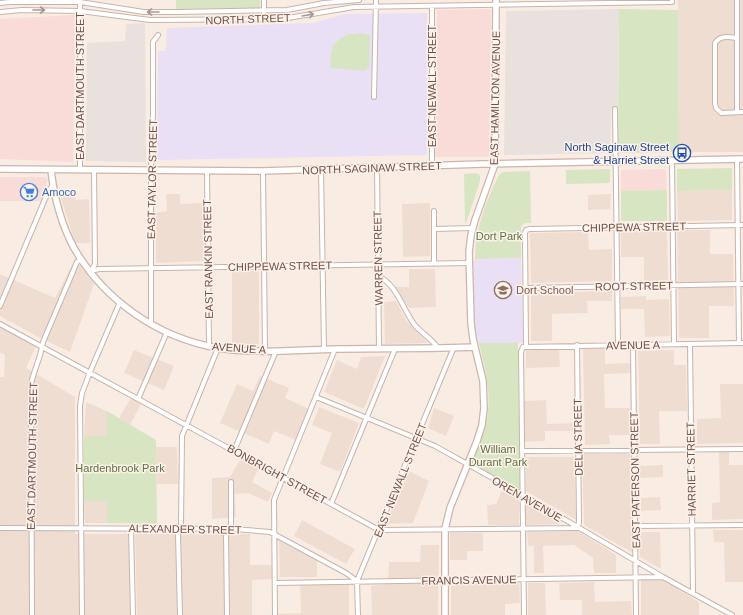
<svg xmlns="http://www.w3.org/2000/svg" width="743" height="615" font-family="Helvetica,sans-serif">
<rect width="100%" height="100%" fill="#f9ede3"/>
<path fill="#f0ddd2" d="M678,0H743V152H679Z
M732,190V220L678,221L677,191Z
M76,191L75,200L89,199L90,243H75L59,192Z
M166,194H180V204L203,203L204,261L156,263V213L167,211Z
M611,194L610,209L588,210V195Z
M430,203V256L403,257L402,204Z
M677,230H710V254H733L734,306H709V338H679Z
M667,231L668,281H644V257H621V232Z
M588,232L589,250L612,249V281L531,283L530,233Z
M75,259L94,284L70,352L40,338L0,316V274L55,298Z
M409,269H435L436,307L409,308L395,287H409Z
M232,271H259V344L232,345Z
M612,291V301H587L588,313L552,314V341H531V293Z
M646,296V300L669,299L670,336L645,337L644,309H621V297Z
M396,301L406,320L428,343L385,344L384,302Z
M0,326L36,346L26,368L75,397V534H129L131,615H0V377H4L5,355L0,352Z
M605,348V364L631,363V373L604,374L605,408H630L631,435H609L610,444L585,445L583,349Z
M559,349L560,367L526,368V350Z
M134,350L174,366L164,390L124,373Z
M674,350V365H686L687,411H659L660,444H640L638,351Z
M385,356L364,409L324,392L337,360L357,369L361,357Z
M260,376L289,388L285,398L309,409L296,440L274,431L269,444L220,423L237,384L253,391Z
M720,384H743V443L697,444V419L721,418Z
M131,398L141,404L130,425L119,418Z
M546,400L547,424L575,423V431H545V441L525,442L524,401Z
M86,402L107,411V436H84Z
M319,407L359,423L340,472L320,464L332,433L312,425Z
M434,408L454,416L446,436L428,428Z
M156,447H177L178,484H157Z
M719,451H729V465H743V519L712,520V503L720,502Z
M631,453L633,553L584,525L582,454Z
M526,457H574L576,520L526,491Z
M241,458L259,468L252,482L272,493L268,502L248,493L235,494L236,517L212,519V478L230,477Z
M663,465V477L640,478V466Z
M409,471L429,481L413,523L386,524Z
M502,490L519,500V525H488L487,505L496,504Z
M660,497L661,510L641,511V498Z
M84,501H107V523H85Z
M525,503L561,524L525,525Z
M302,520L355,549L346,564L294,536Z
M713,530H743V582H725L724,542H714Z
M578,531L616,555V573H594L593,558L574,545L543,546L544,573H534V546H528L527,532Z
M640,532H660L661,569L640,557Z
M450,533H483V551H467V560H450Z
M135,534H250V565H272V579L252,580V615H137Z
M279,541L317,560V577H280Z
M421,545H439L438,615H372L371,586L388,584L389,562H420Z
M662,579L699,602V615H641V580Z
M519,582L520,603L505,604V615H451V583Z
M594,582L595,602L631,601L632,615H582V600H560L559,583Z
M528,583H545L546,615H528Z
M349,584V615H272V614L301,613L300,585Z"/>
<path fill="#f9dcd7" d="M491,9L489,157H435L437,10Z
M75,15L73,162L0,159V19Z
M666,169L667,190L621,191V170Z
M0,177H45L48,179L41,201H0Z"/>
<path fill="#e9e1dd" d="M619,9L618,108L611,109L610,153L504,155L506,11Z
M145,23L146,162L86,161L87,43L125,41L126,24Z"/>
<path fill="#eae0f5" d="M427,13V155L157,160L158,51H166L167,28L313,23L344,14Z
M521,258L523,343H479L474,326L473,263L475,259Z"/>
<path fill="#d7e5c3" d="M176,0H260V8L176,9Z
M619,9L678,10L679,152L618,153Z
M359,33L370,35L369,68L365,71L331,68C328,45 337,35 359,33Z
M732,168V190L677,191V169Z
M610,169V183L566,184V170Z
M530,171L531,223H525L521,226V258L475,259C475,229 486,201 499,175L503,172Z
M476,173L480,175V181L466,223H465L464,174Z
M667,190V221H621V191Z
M479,343H518L520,490L518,491L479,468L473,464C475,452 482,440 485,429C493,399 486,372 479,343Z
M107,411L156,440L157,524L107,523V501H84V436H107Z"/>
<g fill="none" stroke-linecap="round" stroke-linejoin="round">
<defs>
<path id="street" d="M264,0V19
M80,2V170
M0,3L10,2H80L144,12H178L287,10L324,3L359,0
M0,12L22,10L80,11L150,20L282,19L354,7L672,2V0
M737,38C729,37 720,35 715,43V103L716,108L721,113L743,112
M374,97L376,0
M615,109L618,345
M737,112V0
M737,159L739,343
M672,160L674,344
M432,166V6
M377,167L379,348
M321,169L324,350
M207,171L209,346
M263,171L265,350
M434,211V264
M434,229L473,228
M91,271L99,269L469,263
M91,271L95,264L94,171
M379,277C395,282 404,311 414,324C421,333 431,338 438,348
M526,288L743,284
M0,306L48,192L53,185
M0,324L379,530L577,528L579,523L577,345
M151,324V171L153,113V42L158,35
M690,344L693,593
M633,345L636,615
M526,346L525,233L526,230L530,229L743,225
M316,397L435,446L523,495L663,577L732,615
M138,399L167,332
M234,451L276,351
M522,451L743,449
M331,504L395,349
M636,526L743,525
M0,528L234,529L270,532L346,573L357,581
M131,529L133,615
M275,583L663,577
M32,615L31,384C34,370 41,357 43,342L77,262L81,259
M82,615L80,406L82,393L90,372L120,302
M180,615L178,534L181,526L182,436L218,348
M227,615L226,534L231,524V482
M275,615L274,500L335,349
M358,615L357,581L454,347
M524,615L521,352L523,347L743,343"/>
<path id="secondary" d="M0,169L263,171L483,164L743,159
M51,170C54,196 61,224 74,248C104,300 158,338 218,348C257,354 297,350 336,349C382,348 429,349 475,347
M445,615V529L450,508L477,441L482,425L484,408L483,381L473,339L471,323L469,252L471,235L475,220L495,164L496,0"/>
</defs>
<use href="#street" stroke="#c9b3ab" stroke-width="6"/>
<use href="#secondary" stroke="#ceb4ab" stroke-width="8"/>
<use href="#street" stroke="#fff" stroke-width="4"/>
<use href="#secondary" stroke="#fff" stroke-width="5.5"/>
</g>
<defs><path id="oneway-shaft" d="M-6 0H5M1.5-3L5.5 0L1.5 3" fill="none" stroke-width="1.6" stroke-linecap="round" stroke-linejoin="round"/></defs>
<g stroke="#a89794">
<use href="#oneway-shaft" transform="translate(39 10)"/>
<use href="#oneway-shaft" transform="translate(153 12) rotate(180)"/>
<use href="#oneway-shaft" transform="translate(308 15) rotate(-10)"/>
</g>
<defs>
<symbol id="bus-ring" viewBox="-11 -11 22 22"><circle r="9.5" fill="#fdf1e8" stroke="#1a4fb4" stroke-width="1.5"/><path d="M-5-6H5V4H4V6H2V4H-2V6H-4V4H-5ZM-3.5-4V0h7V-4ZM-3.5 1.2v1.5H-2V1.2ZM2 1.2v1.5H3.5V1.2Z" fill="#1a4fb4"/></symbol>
<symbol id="supermarket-ring" viewBox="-11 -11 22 22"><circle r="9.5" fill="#fdf1e8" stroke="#3f7fe0" stroke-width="1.5"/><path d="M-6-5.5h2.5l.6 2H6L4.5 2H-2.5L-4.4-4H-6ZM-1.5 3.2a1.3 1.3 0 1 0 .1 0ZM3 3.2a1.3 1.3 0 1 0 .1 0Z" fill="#3f7fe0"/></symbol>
<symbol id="school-ring" viewBox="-11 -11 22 22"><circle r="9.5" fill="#fdf1e8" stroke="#8d6e63" stroke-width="1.5"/><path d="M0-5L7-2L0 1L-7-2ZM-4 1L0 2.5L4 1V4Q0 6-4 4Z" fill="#8d6e63"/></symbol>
</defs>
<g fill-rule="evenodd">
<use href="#bus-ring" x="672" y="143" width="20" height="20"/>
<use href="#supermarket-ring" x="19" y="182" width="20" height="20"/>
<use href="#school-ring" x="493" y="280" width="20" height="20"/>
</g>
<g text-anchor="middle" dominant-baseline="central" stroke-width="3" stroke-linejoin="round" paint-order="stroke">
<g font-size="11" fill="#6e524c" stroke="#fdf1e8">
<text transform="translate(248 19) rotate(-2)">NORTH STREET</text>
<text transform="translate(80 86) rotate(-90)">EAST DARTMOUTH STREET</text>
<text transform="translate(432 86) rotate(-90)">EAST NEWALL STREET</text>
<text transform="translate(495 98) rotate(-89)">EAST HAMILTON AVENUE</text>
<text transform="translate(372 168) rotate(-2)">NORTH SAGINAW STREET</text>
<text transform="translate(152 179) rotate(-89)">EAST TAYLOR STREET</text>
<text transform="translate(634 227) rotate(-1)">CHIPPEWA STREET</text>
<text transform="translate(378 258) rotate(-91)">WARREN STREET</text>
<text transform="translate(208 259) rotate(-91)">EAST RANKIN STREET</text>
<text transform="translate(280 266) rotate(-1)">CHIPPEWA STREET</text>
<text transform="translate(634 286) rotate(-1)">ROOT STREET</text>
<text transform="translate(633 345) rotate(-1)">AVENUE A</text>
<text transform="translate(239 348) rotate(4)">AVENUE A</text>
<text transform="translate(578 437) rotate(-91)">DELIA STREET</text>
<text transform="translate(32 456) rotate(-89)">EAST DARTMOUTH STREET</text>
<text transform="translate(691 469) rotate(-91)">HARRIET STREET</text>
<text transform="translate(277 474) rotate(29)">BONBRIGHT STREET</text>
<text transform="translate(400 480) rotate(-68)">EAST NEWALL STREET</text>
<text transform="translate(635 480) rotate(-91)">EAST PATERSON STREET</text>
<text transform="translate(527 499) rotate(30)">OREN AVENUE</text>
<text transform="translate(185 529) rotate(1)">ALEXANDER STREET</text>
<text transform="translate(469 580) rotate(-1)">FRANCIS AVENUE</text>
</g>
<g font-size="11" fill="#164399" stroke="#fdf1e8" text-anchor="end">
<text x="669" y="147">North Saginaw Street<tspan x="669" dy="13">&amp; Harriet Street</tspan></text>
</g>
<g font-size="11" fill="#366cbe" stroke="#fdf1e8" text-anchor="start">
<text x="42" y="192">Amoco</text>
</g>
<g font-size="11" fill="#5b7345" stroke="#fdf1e8">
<text x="499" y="236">Dort Park</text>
<text x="498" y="449">William<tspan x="498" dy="13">Durant Park</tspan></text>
<text x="120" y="468">Hardenbrook Park</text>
</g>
<g font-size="11" fill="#785e54" stroke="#fdf1e8" text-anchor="start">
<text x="516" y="290">Dort School</text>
</g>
</g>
</svg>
